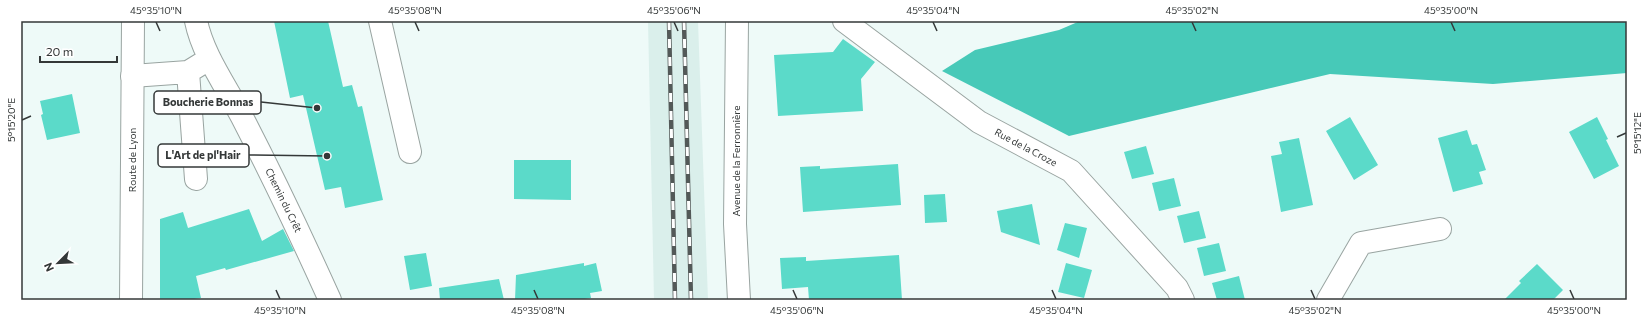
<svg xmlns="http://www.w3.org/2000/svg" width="1648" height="321" font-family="Commissioner,sans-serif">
<rect width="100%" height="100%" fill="#eefaf8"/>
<path fill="#daefeb" d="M648,21H698L708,300H654Z"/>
<path fill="#47c9b8" d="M1080,21H1627V73L1493,84L1330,74L1069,136L942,71L975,50L1059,30Z"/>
<path fill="#5bdac9" d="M274,21H328L343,87L352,85L358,107L362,106L383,200L345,208L341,187L325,190L303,95L290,98Z
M843,39L875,62L861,79L863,111L778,116L774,55L833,52Z
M72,94L80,133L47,140L41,115L43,114L40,101Z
M1350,117L1378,165L1354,180L1326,131Z
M1597,117L1608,139L1606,140L1619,166L1594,179L1569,132Z
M1467,130L1472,145L1477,144L1486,170L1479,172L1483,184L1453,192L1438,138Z
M1299,138L1313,205L1281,212L1271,156L1282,154L1279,142Z
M1146,146L1154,174L1132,179L1124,152Z
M514,160H571V200L514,199Z
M898,164L901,205L803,212L800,167L820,166V169Z
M1174,178L1181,206L1159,211L1152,183Z
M945,194L947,222L925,223L924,195Z
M1032,204L1040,245L1001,232L997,211Z
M249,209L262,241L283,229L294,251L226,270L225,268L196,276L201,298L187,300H160V219L183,212L188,228Z
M1199,211L1206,238L1184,243L1177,216Z
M1065,223L1087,228L1079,258L1057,250Z
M1219,243L1226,271L1204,276L1197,248Z
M426,253L432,286L410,290L404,256Z
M899,255L902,300H809L808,287L782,289L780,258L806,257V261Z
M584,263V266L596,263L602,291L590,293L591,298L578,300H515L516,275Z
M1066,263L1092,270L1084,298L1058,292Z
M1537,264L1563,290L1553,300H1504L1521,283L1519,281Z
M1239,276L1245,300H1217L1212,283Z
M499,279L504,300H440L439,288Z"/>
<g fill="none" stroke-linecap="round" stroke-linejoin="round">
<defs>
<path id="minor" d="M196,21C203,55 226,86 242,117C273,177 302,238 330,300
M380,21L410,152
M737,21L735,224L739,300
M844,21L979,122L1071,171L1177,288L1183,300
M188,72L196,179
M132,76L188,72L201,64
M1328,300L1361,243L1440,229"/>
<path id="major" d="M131,300L133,21"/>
</defs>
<use href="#minor" stroke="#99a4a1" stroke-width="24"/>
<use href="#major" stroke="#99a4a1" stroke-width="24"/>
<use href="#minor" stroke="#fff" stroke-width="22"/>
<use href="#major" stroke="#fff" stroke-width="22"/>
<defs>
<path id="rail" d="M669,21L675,300
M684,21L691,300"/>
</defs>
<use href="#rail" stroke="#535958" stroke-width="4.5"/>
<use href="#rail" stroke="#fff" stroke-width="3" stroke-dasharray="9" stroke-linecap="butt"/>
</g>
<path fill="none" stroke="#343838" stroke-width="1.5" d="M156,22L160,31M415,22L419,31M674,22L678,31M933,22L937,31M1192,22L1196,31M1451,22L1455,31M22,120L31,116M1617,137L1626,133M276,290L280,299M534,290L538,299M793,290L797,299M1052,290L1056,299M1311,290L1315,299M1570,290L1574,299"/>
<g text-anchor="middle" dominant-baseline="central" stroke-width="3" stroke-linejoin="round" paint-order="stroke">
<g font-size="10" fill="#343838" stroke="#fff">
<text transform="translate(1026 147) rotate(28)">Rue de la Croze</text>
<text transform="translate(132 160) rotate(-90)">Route de Lyon</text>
<text transform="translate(736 161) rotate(-90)">Avenue de la Ferronnière</text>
<text transform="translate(284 200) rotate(64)">Chemin du Crêt</text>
</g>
</g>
<path fill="none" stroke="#343838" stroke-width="1.5" d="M317 108L261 102M327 156L249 155"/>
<g fill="#343838" stroke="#fff" stroke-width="1.5">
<circle cx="317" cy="108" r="4"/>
<circle cx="327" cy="156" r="4"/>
</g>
<g fill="#fff" stroke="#343838" stroke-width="1.5">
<rect x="154" y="91" width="107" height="23" rx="4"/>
<rect x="158" y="144" width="91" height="23" rx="4"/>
</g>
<g font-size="11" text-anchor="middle" font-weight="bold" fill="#343838">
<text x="208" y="106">Boucherie Bonnas</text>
<text x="203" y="159">L'Art de pl'Hair</text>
</g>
<rect width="1648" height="321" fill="none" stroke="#ffffff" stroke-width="44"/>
<g transform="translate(58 263) rotate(246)" stroke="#ffffff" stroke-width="3" paint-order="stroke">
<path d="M0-3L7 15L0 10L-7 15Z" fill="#343838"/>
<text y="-6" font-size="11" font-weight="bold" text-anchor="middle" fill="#343838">N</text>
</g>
<path d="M40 56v6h77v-6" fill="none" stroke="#343838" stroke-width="2"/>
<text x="46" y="56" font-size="12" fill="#343838" stroke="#ffffff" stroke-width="3" paint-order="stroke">20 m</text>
<rect x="22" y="22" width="1604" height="277" fill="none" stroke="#343838" stroke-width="1.5"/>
<g font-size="10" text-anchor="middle" fill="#343838">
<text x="156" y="14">45°35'10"N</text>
<text x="415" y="14">45°35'08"N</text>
<text x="674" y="14">45°35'06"N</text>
<text x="933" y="14">45°35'04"N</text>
<text x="1192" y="14">45°35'02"N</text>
<text x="1451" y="14">45°35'00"N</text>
<text transform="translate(11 120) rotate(-90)" y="4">5°15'20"E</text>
<text transform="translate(1637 133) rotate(-90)" y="4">5°15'12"E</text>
<text x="280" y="314">45°35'10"N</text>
<text x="538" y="314">45°35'08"N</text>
<text x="797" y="314">45°35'06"N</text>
<text x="1056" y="314">45°35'04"N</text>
<text x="1315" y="314">45°35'02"N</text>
<text x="1574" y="314">45°35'00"N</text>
</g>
</svg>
